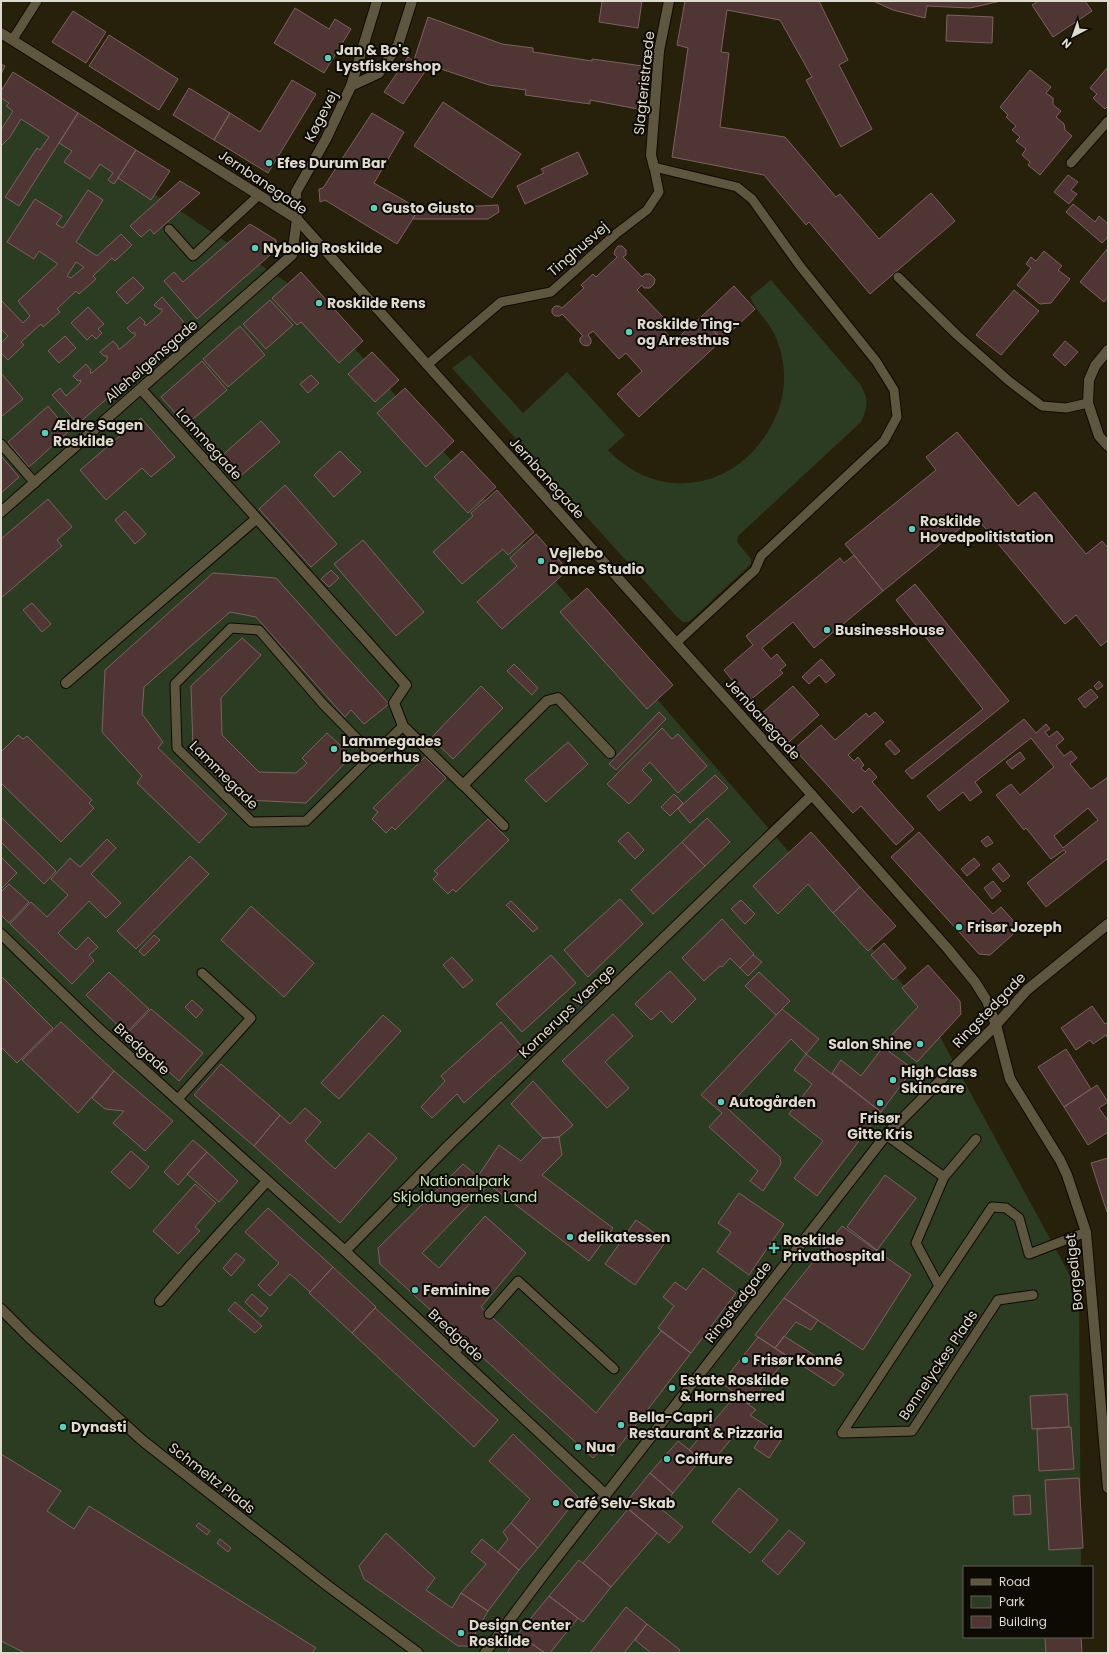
<svg xmlns="http://www.w3.org/2000/svg" width="1109" height="1654" font-family="Poppins,sans-serif">
<rect width="100%" height="100%" fill="#27200a"/>
<path fill="#2c3c23" d="M1,91L313,300L926,1011L1079,1292L1081,1567H964V1637H1081V1653H1Z
M771,280L860,384C869,400 868,405 861,422L738,536L737,542L751,559V564L689,622H683L677,617L452,368L470,355L523,413L567,372L625,435L608,450C659,504 737,490 771,426C780,410 785,392 784,373C783,355 778,337 767,322C760,314 755,307 750,297Z"/>
<path fill="#4f3634" stroke="#7d615f" fill-rule="evenodd" d="M602,1H642L638,28L599,22Z
M685,1H819L848,60L839,65L872,129L841,147L806,80L812,77L780,20L727,10L721,52L729,53L720,127L785,137L836,197L840,194L879,239L931,193L955,221L870,294L809,222L806,225L764,175L672,157L688,48L677,45Z
M873,1H1001L970,8L927,6L925,18L893,10Z
M1038,1H1085L1092,11L1053,37L1032,5Z
M295,8L329,29L335,19L351,29L324,73L274,43Z
M73,11L106,32L86,63L52,42Z
M947,15L993,17L992,43L946,41Z
M428,17L502,44L533,48V52L592,61V59L643,66L638,109L590,100V104L525,95L526,90L489,85L414,60Z
M109,35L178,79L159,110L89,66Z
M408,57L426,70L403,104L384,92Z
M1,64L5,66L1,74Z
M1108,67V106L1105,109L1093,98L1097,94L1090,88Z
M1030,70L1051,87L1046,93L1053,98V105L1061,111L1056,117L1064,124L1065,130L1072,136L1040,175L1028,165L1030,162L1022,155L1026,149L1016,141L1020,137L1012,130L1016,126L1006,117L1008,115L1000,107Z
M13,72L78,113L19,206L5,197L37,148L40,150L49,137L21,119L10,137L1,146V130L13,111L6,106L9,103L1,98V91Z
M292,80L316,94L268,173L214,140L230,113L260,132Z
M189,88L230,113L214,140L173,115Z
M443,102L521,154L492,198L414,146Z
M78,113L136,150L114,184L108,180L113,173L100,164L90,179L64,162L72,151L59,143Z
M372,113L404,132L374,183L419,209L397,244L325,200L320,202L319,189L323,188Z
M136,150L170,171L151,200L118,178Z
M578,152L588,174L525,204L517,186L544,173L541,169Z
M1068,175L1078,182L1071,190L1077,194L1069,204L1054,192Z
M180,181L200,193L154,234L150,229L141,237L130,226Z
M88,190L103,200L76,242L97,256L121,234L132,245L115,261L112,258L93,276L96,279L79,294L76,291L57,309L60,312L43,327L41,324L21,342L24,345L8,360L1,353V343L8,336L1,329V300L23,323L30,316L18,301L58,264L39,251L34,259L7,242L35,199L62,216L56,224L63,228ZM76,262L84,267L71,278L67,276Z
M1073,204L1095,222L1099,216L1108,224V237L1102,243L1066,212Z
M498,205L499,212L488,219H412L419,209Z
M250,224L276,240L277,249L197,319L164,281L174,272L183,282Z
M618,246H622L626,250V255L623,257L642,277L645,274H650L655,279L654,284L650,288H644L642,285L637,290L664,318L658,324L674,341L701,317L722,340L639,417L617,394L642,371L626,353L619,359L593,331L588,335L591,339V343L588,346L583,345L580,342V338L583,336L562,314L560,316H555L552,313V309L555,306H559L562,308L584,288L581,285L593,274L596,277L617,257L614,254L615,250Z
M1108,248V297L1104,302L1080,282Z
M1044,251L1062,266L1058,270L1070,279L1051,303L1040,304L1017,285L1031,268L1026,264L1031,257L1036,261Z
M301,272L363,341L339,363L301,322L297,325L272,298Z
M133,277L144,288L127,304L116,292Z
M734,286L755,309L722,340L701,317Z
M1014,290L1039,311L1001,355L976,335Z
M162,297L188,327L78,424L52,395L60,388L66,396L80,383L81,380L78,381L73,376L86,364L91,370L90,373H92L107,360V356H104L100,352L113,341L118,346V349H120L135,336V333H132L127,328L140,317L145,322L144,325H147L162,312V309H159L154,305Z
M270,300L293,325L266,349L243,324Z
M88,307L104,324L98,329L102,333L96,339L92,335L87,340L71,323Z
M240,326L265,355L228,387L203,359Z
M65,336L76,348L59,363L48,351Z
M1065,341L1078,352L1065,366L1053,355Z
M372,352L399,380L375,402L348,374Z
M202,361L227,390L186,425L161,397Z
M1,373L23,399L1,417Z
M311,375L319,383L308,393L300,384Z
M405,388L454,441L426,467L377,413Z
M48,406L69,431L29,467L8,442Z
M141,418L175,457L151,477L142,468L106,500L80,470Z
M261,421L280,442L236,480L218,459Z
M957,432L1018,506L1035,492L1086,554L1102,541L1108,548V640L1101,646L1076,615L1065,624L975,516L883,591L845,544L936,470L926,457Z
M340,451L361,472L334,497L314,475Z
M462,451L496,487L468,513L434,477Z
M1,456L19,477L1,493Z
M285,485L337,544L311,567L259,509Z
M497,490L534,532L508,555L503,549L462,584L433,552L473,516L471,513Z
M48,499L72,527L57,540L62,546L1,598V539Z
M125,511L146,534L135,544L115,520Z
M536,534L568,570L502,629L477,602L517,566L510,558Z
M363,540L424,612L396,636L334,564Z
M854,555L883,591L814,648L793,622L762,648L771,659L777,654L786,665L780,670L783,673L749,701L724,670L753,645L746,636L840,558L844,563Z
M331,570L339,578L329,587L321,579Z
M213,573L276,578L389,704L364,724L351,710L345,717L256,617L230,612L144,687L142,714L163,742L158,748L227,814L199,843L137,783L142,776L102,732L105,670Z
M915,584L1009,701L912,779L905,771L983,709L896,600Z
M587,588L673,685L647,709L560,612Z
M32,603L51,624L42,632L23,610Z
M242,638L261,655L221,698L222,735L259,772L296,773L307,763L302,758L327,733L352,756L306,803L247,800L193,748L191,686Z
M821,659L835,675L826,683L819,675L809,684L802,677Z
M514,664L538,688L532,695L507,671Z
M1099,681L1103,686L1097,690L1094,686Z
M481,686L503,708L453,759L431,738Z
M793,686L819,715L789,742L762,713Z
M1091,689L1098,697L1085,708L1078,699Z
M659,712L666,719L616,770L609,764Z
M875,712L884,722L848,755L854,761L858,757L864,765L861,768L865,772L869,768L877,777L872,782L914,829L896,845L861,806L853,813L794,749L821,725L835,740L866,713L869,717Z
M1024,719L1036,733L1046,724L1050,729L1045,732L1049,737L1057,731L1064,739L1056,746L1064,756L1071,751L1077,758L1070,764L1091,789L1108,777V858L1046,907L1027,883L1066,852L1064,850L1051,859L1026,828L1024,830L996,795L1011,784L1020,795L1054,767L1031,738L975,782L982,792L970,801L963,792L939,811L927,796ZM1088,808L1098,820L1063,848L1054,836Z
M662,728L672,739L678,734L707,766L678,793L650,762L642,770L652,780L629,804L607,784Z
M18,735L23,739L27,736L92,800L89,803L94,808L61,842L1,783V752Z
M890,740L900,751L895,755L885,744Z
M568,742L588,764L546,802L525,780Z
M1020,752L1025,759L1012,769L1006,762Z
M425,757L446,778L395,830L392,827L386,833L372,819L378,812L373,808Z
M715,775L728,788L690,823L678,809Z
M674,794L683,803L670,816L661,807Z
M1,817L56,871L44,884L1,842Z
M707,818L730,842L705,866L682,842Z
M488,819L509,840L456,892L453,889L448,894L433,879L438,874L434,871Z
M628,832L644,850L635,859L618,841Z
M811,832L860,887L833,913L808,884L778,914L753,886Z
M919,832L993,914L1001,907L1020,928L990,955L979,954L891,857Z
M988,836L993,843L986,847L981,841Z
M107,839L116,848L91,874L121,903L106,918L89,901L58,933L76,950L88,937L98,947L89,955L94,961L72,984L10,924L31,902L47,917L68,895L51,879L70,858L80,867Z
M682,842L705,866L653,914L631,890Z
M190,856L209,874L136,949L117,931Z
M1,857L17,873L1,889Z
M974,858L980,865L967,876L961,869Z
M999,863L1010,876L1003,882L992,869Z
M993,881L1001,891L992,899L984,888Z
M9,884L29,902L9,923L1,915V892Z
M860,887L896,926L868,951L833,913Z
M620,899L643,924L588,977L564,950Z
M741,900L755,914L745,924L731,909Z
M511,901L538,928L533,932L506,905Z
M251,906L314,963L284,997L221,940Z
M722,919L754,954L740,968L730,958L722,967L720,966L704,981L682,958Z
M154,935L160,940L144,956L139,951Z
M884,943L906,968L893,980L871,955Z
M551,955L576,983L522,1032L496,1004Z
M753,955L762,962L748,976L740,968Z
M452,957L473,980L463,988L443,965Z
M928,965L960,1001L961,1014L917,1062L888,1039L918,1007L902,988Z
M670,971L696,999L672,1023L661,1011L651,1020L635,1004Z
M109,972L149,1009L126,1033L86,995Z
M759,972L790,1001L776,1015L745,986Z
M1,976L53,1028L17,1063L1,1047Z
M192,1000L203,1010L196,1018L185,1007Z
M1092,1006L1105,1024L1108,1022V1039L1106,1035L1093,1044L1090,1040L1076,1050L1061,1028Z
M151,1009L203,1053L179,1081L127,1034Z
M782,1009L819,1039L806,1054L791,1039L727,1108L780,1157L781,1164L763,1191L750,1181L758,1171L709,1127L722,1113L701,1095Z
M613,1014L633,1036L605,1062L629,1088L607,1108L562,1061Z
M383,1015L401,1031L339,1099L321,1083Z
M61,1022L114,1071L78,1113L22,1060Z
M501,1022L524,1049L464,1103L457,1094L432,1118L421,1107L445,1081L441,1076Z
M883,1047L913,1069L881,1112L832,1073L841,1060L861,1076Z
M1066,1049L1091,1089L1064,1107L1038,1067Z
M806,1054L881,1112L817,1196L794,1178L823,1141L789,1114L812,1084L794,1070Z
M221,1064L280,1115L254,1146L194,1095Z
M114,1071L173,1121L145,1151L113,1123L124,1111L105,1109L92,1098Z
M533,1081L573,1125L559,1137L543,1138L511,1104Z
M1097,1085L1108,1102L1099,1108L1108,1121V1132L1088,1145L1064,1107Z
M305,1108L321,1122L305,1141L335,1169L369,1133L397,1158L340,1223L254,1146L280,1115L290,1124Z
M559,1137L562,1155L542,1175L613,1228L589,1261L478,1176L499,1145L521,1161L543,1138Z
M193,1140L207,1152L178,1185L164,1172Z
M131,1151L149,1167L130,1189L111,1172Z
M207,1152L238,1181L219,1202L187,1174Z
M1108,1158V1211L1107,1212L1091,1163Z
M463,1164L488,1185L422,1253L439,1268L485,1216L526,1253L481,1307L596,1413L661,1331L691,1353L612,1456L602,1448L593,1458L380,1264L378,1248Z
M885,1175L916,1198L877,1250L847,1227Z
M195,1184L216,1203L195,1227L200,1231L178,1254L153,1231Z
M739,1193L784,1224L749,1275L717,1252L731,1232L718,1223Z
M268,1208L333,1267L310,1292L290,1274L270,1296L258,1285L279,1263L245,1232Z
M636,1220L666,1241L635,1285L605,1264Z
M842,1226L911,1275L863,1350L784,1298Z
M236,1253L245,1260L231,1276L223,1268Z
M333,1267L376,1307L352,1333L309,1293Z
M703,1268L736,1293L691,1353L658,1328L674,1306L663,1297L675,1282L686,1290Z
M252,1294L268,1308L261,1317L245,1302Z
M784,1298L818,1320L811,1330L796,1322L775,1348L755,1335Z
M235,1302L262,1326L255,1333L228,1310Z
M375,1308L498,1420L474,1447L352,1333Z
M784,1336L844,1374L834,1386L775,1348Z
M758,1337L788,1357L749,1404L722,1383Z
M1067,1394L1069,1427L1032,1429L1030,1396Z
M736,1395L756,1410L750,1415L783,1437L769,1458L754,1448L759,1440L741,1427L709,1466L689,1450Z
M1071,1427L1074,1469L1039,1471L1037,1429Z
M513,1434L578,1497L538,1548L511,1523L530,1499L489,1461Z
M678,1441L701,1459L673,1493L650,1473Z
M1,1454L61,1491L47,1511L74,1529L89,1506L316,1648L312,1653H25L1,1641Z
M650,1473L673,1493L660,1508L683,1527L669,1543L624,1505Z
M1079,1478L1083,1548L1049,1550L1045,1480Z
M739,1488L778,1520L750,1553L712,1522Z
M1030,1495L1031,1514L1014,1515L1013,1496Z
M628,1509L657,1533L611,1587L583,1563Z
M199,1523L210,1531L207,1535L196,1526Z
M511,1523L538,1548L519,1570L498,1552L508,1539L503,1532Z
M789,1530L805,1543L778,1575L762,1561Z
M386,1533L435,1578L426,1590L452,1608L461,1593L488,1611L468,1646H458L364,1579L359,1566Z
M220,1539L231,1548L228,1552L217,1543Z
M482,1539L519,1570L488,1611L461,1593L486,1564L471,1552Z
M579,1560L611,1587L583,1622L549,1596Z
M549,1596L578,1618L550,1653H545L518,1634Z
M626,1607L647,1624L624,1653H590Z
M647,1624L680,1650L678,1653H651L635,1640Z
M518,1634L545,1653H507Z
M1045,1637H1081L1082,1653H1046Z"/>
<g fill="none" stroke-linecap="round" stroke-linejoin="round">
<defs>
<path id="lane" d="M13,39L37,1
M1071,163L1108,121
M169,229L193,256L259,195
M898,277L957,335L1009,381L1042,406L1066,408L1088,403
M427,365L501,302L551,292L617,233L647,210L659,192L654,167L737,187L752,199L800,266L876,361L894,390L897,417L884,441L761,556L755,570L676,643
M1,444L35,483
M231,628L259,630L323,704L373,755L306,821L252,822L177,748L175,684Z
M373,755L403,726
M463,785L504,826
M177,1100L251,1018L202,973
M886,1135L944,1177L916,1243L939,1286L842,1433L912,1431L998,1300L1033,1295
M944,1177L976,1139
M939,1286L992,1207L1006,1208L1019,1218L1029,1254L1086,1232
M489,1314L518,1281L614,1369
M454,1353L464,1341"/>
<path id="street" d="M351,86L379,73L398,45L412,1
M654,167L651,155L659,51L669,1
M1108,350L1095,366L1089,380L1088,403L1099,436L1108,446
M141,389L406,685L394,703L403,726L463,785L547,701L558,698L610,753
M1,512L292,255L297,219
M66,683L256,519
M1,934L97,1027L345,1251L606,1495
M345,1251L450,1144L812,795
M160,1301L191,1265L267,1181
M1,1309L29,1337L143,1441L328,1586L418,1653
M485,1653L544,1574L886,1135L996,1025"/>
<path id="secondary" d="M1,33L297,219L812,795L948,949L975,982L987,1001L996,1025L1010,1079L1060,1160L1067,1175L1086,1232L1108,1488
M297,219L296,192L326,139L351,86L377,1
M996,1025L1027,990L1108,924"/>
</defs>
<use href="#lane" stroke="#100900" stroke-width="11"/>
<use href="#street" stroke="#100900" stroke-width="12"/>
<use href="#secondary" stroke="#100900" stroke-width="12"/>
<use href="#lane" stroke="#5e563f" stroke-width="9"/>
<use href="#street" stroke="#5e563f" stroke-width="10"/>
<use href="#secondary" stroke="#5e563f" stroke-width="10"/>
</g>
<g fill="#5bcebb" stroke="#0d0a03" stroke-width="1.5">
<circle cx="328" cy="58" r="4"/>
<circle cx="269" cy="163" r="4"/>
<circle cx="374" cy="208" r="4"/>
<circle cx="255" cy="248" r="4"/>
<circle cx="319" cy="303" r="4"/>
<circle cx="629" cy="332" r="4"/>
<circle cx="45" cy="433" r="4"/>
<circle cx="912" cy="529" r="4"/>
<circle cx="541" cy="561" r="4"/>
<circle cx="827" cy="630" r="4"/>
<circle cx="334" cy="749" r="4"/>
<circle cx="959" cy="927" r="4"/>
<circle cx="920" cy="1044" r="4"/>
<circle cx="893" cy="1080" r="4"/>
<circle cx="721" cy="1102" r="4"/>
<circle cx="880" cy="1103" r="4"/>
<circle cx="570" cy="1237" r="4"/>
<path d="M772 1242h4v4h4v4h-4v4h-4v-4h-4v-4h4z"/>
<circle cx="415" cy="1290" r="4"/>
<circle cx="745" cy="1360" r="4"/>
<circle cx="672" cy="1388" r="4"/>
<circle cx="621" cy="1425" r="4"/>
<circle cx="63" cy="1427" r="4"/>
<circle cx="578" cy="1447" r="4"/>
<circle cx="667" cy="1459" r="4"/>
<circle cx="556" cy="1503" r="4"/>
<circle cx="461" cy="1633" r="4"/>
</g>
<g text-anchor="middle" dominant-baseline="central" stroke-width="4" stroke-linejoin="round" paint-order="stroke">
<g font-size="14" font-weight="bold" fill="#dedacd" stroke="#0d0a03" text-anchor="start">
<text x="336" y="50">Jan &amp; Bo's<tspan x="336" dy="16">Lystfiskershop</tspan></text>
<text x="277" y="163">Efes Durum Bar</text>
<text x="382" y="208">Gusto Giusto</text>
<text x="263" y="248">Nybolig Roskilde</text>
<text x="327" y="303">Roskilde Rens</text>
<text x="637" y="324">Roskilde Ting-<tspan x="637" dy="16">og Arresthus</tspan></text>
<text x="53" y="425">Ældre Sagen<tspan x="53" dy="16">Roskilde</tspan></text>
<text x="920" y="521">Roskilde<tspan x="920" dy="16">Hovedpolitistation</tspan></text>
<text x="549" y="553">Vejlebo<tspan x="549" dy="16">Dance Studio</tspan></text>
<text x="835" y="630">BusinessHouse</text>
<text x="342" y="741">Lammegades<tspan x="342" dy="16">beboerhus</tspan></text>
<text x="967" y="927">Frisør Jozeph</text>
<text x="912" y="1044" text-anchor="end">Salon Shine</text>
<text x="901" y="1072">High Class<tspan x="901" dy="16">Skincare</tspan></text>
<text x="729" y="1102">Autogården</text>
<text x="880" y="1118" text-anchor="middle">Frisør<tspan x="880" dy="16">Gitte Kris</tspan></text>
<text x="578" y="1237">delikatessen</text>
<text x="783" y="1240">Roskilde<tspan x="783" dy="16">Privathospital</tspan></text>
<text x="423" y="1290">Feminine</text>
<text x="753" y="1360">Frisør Konné</text>
<text x="680" y="1380">Estate Roskilde<tspan x="680" dy="16">&amp; Hornsherred</tspan></text>
<text x="629" y="1417">Bella-Capri<tspan x="629" dy="16">Restaurant &amp; Pizzaria</tspan></text>
<text x="71" y="1427">Dynasti</text>
<text x="586" y="1447">Nua</text>
<text x="675" y="1459">Coiffure</text>
<text x="564" y="1503">Café Selv-Skab</text>
<text x="469" y="1625">Design Center<tspan x="469" dy="16">Roskilde</tspan></text>
</g>
<g font-size="14" fill="#dedacd" stroke="#0d0a03">
<text transform="translate(644 83) rotate(-84)">Slagteristræde</text>
<text transform="translate(321 116) rotate(-63)">Køgevej</text>
<text transform="translate(263 182) rotate(34)">Jernbanegade</text>
<text transform="translate(578 249) rotate(-41)">Tinghusvej</text>
<text transform="translate(151 361) rotate(-41)">Allehelgensgade</text>
<text transform="translate(209 444) rotate(48)">Lammegade</text>
<text transform="translate(547 478) rotate(48)">Jernbanegade</text>
<text transform="translate(763 719) rotate(48)">Jernbanegade</text>
<text transform="translate(224 775) rotate(45)">Lammegade</text>
<text transform="translate(989 1010) rotate(-46)">Ringstedgade</text>
<text transform="translate(567 1011) rotate(-44)">Kornerups Vænge</text>
<text transform="translate(142 1049) rotate(42)">Bredgade</text>
<text transform="translate(1074 1272) rotate(-96)">Borgediget</text>
<text transform="translate(738 1302) rotate(-52)">Ringstedgade</text>
<text transform="translate(456 1335) rotate(43)">Bredgade</text>
<text transform="translate(938 1365) rotate(-56)">Bønnelyckes Plads</text>
<text transform="translate(212 1478) rotate(38)">Schmeltz Plads</text>
</g>
<g font-size="14" fill="#c8ecb4" stroke="#0d0a03">
<text x="465" y="1181">Nationalpark<tspan x="465" dy="16">Skjoldungernes Land</tspan></text>
</g>
</g>
<rect width="1109" height="1654" fill="none" stroke="#dedacd" stroke-width="4"/>
<rect x="963" y="1566" width="130" height="72" fill="#0d0a03" stroke="#615d54"/>
<rect x="971" y="1579" width="20" height="6" fill="#5e563f" stroke="#615d54"/>
<text x="999" y="1586" font-size="12" fill="#dedacd">Road</text>
<rect x="971" y="1596" width="20" height="12" fill="#2c3c23" stroke="#615d54"/>
<text x="999" y="1606" font-size="12" fill="#dedacd">Park</text>
<rect x="971" y="1616" width="20" height="12" fill="#4f3634" stroke="#615d54"/>
<text x="999" y="1626" font-size="12" fill="#dedacd">Building</text>
<g transform="translate(1073 36) rotate(221)" stroke="#0d0a03" stroke-width="3" paint-order="stroke">
<path d="M0-3L7 15L0 10L-7 15Z" fill="#dedacd"/>
<text y="-6" font-size="11" font-weight="bold" text-anchor="middle" fill="#dedacd">N</text>
</g>
</svg>
